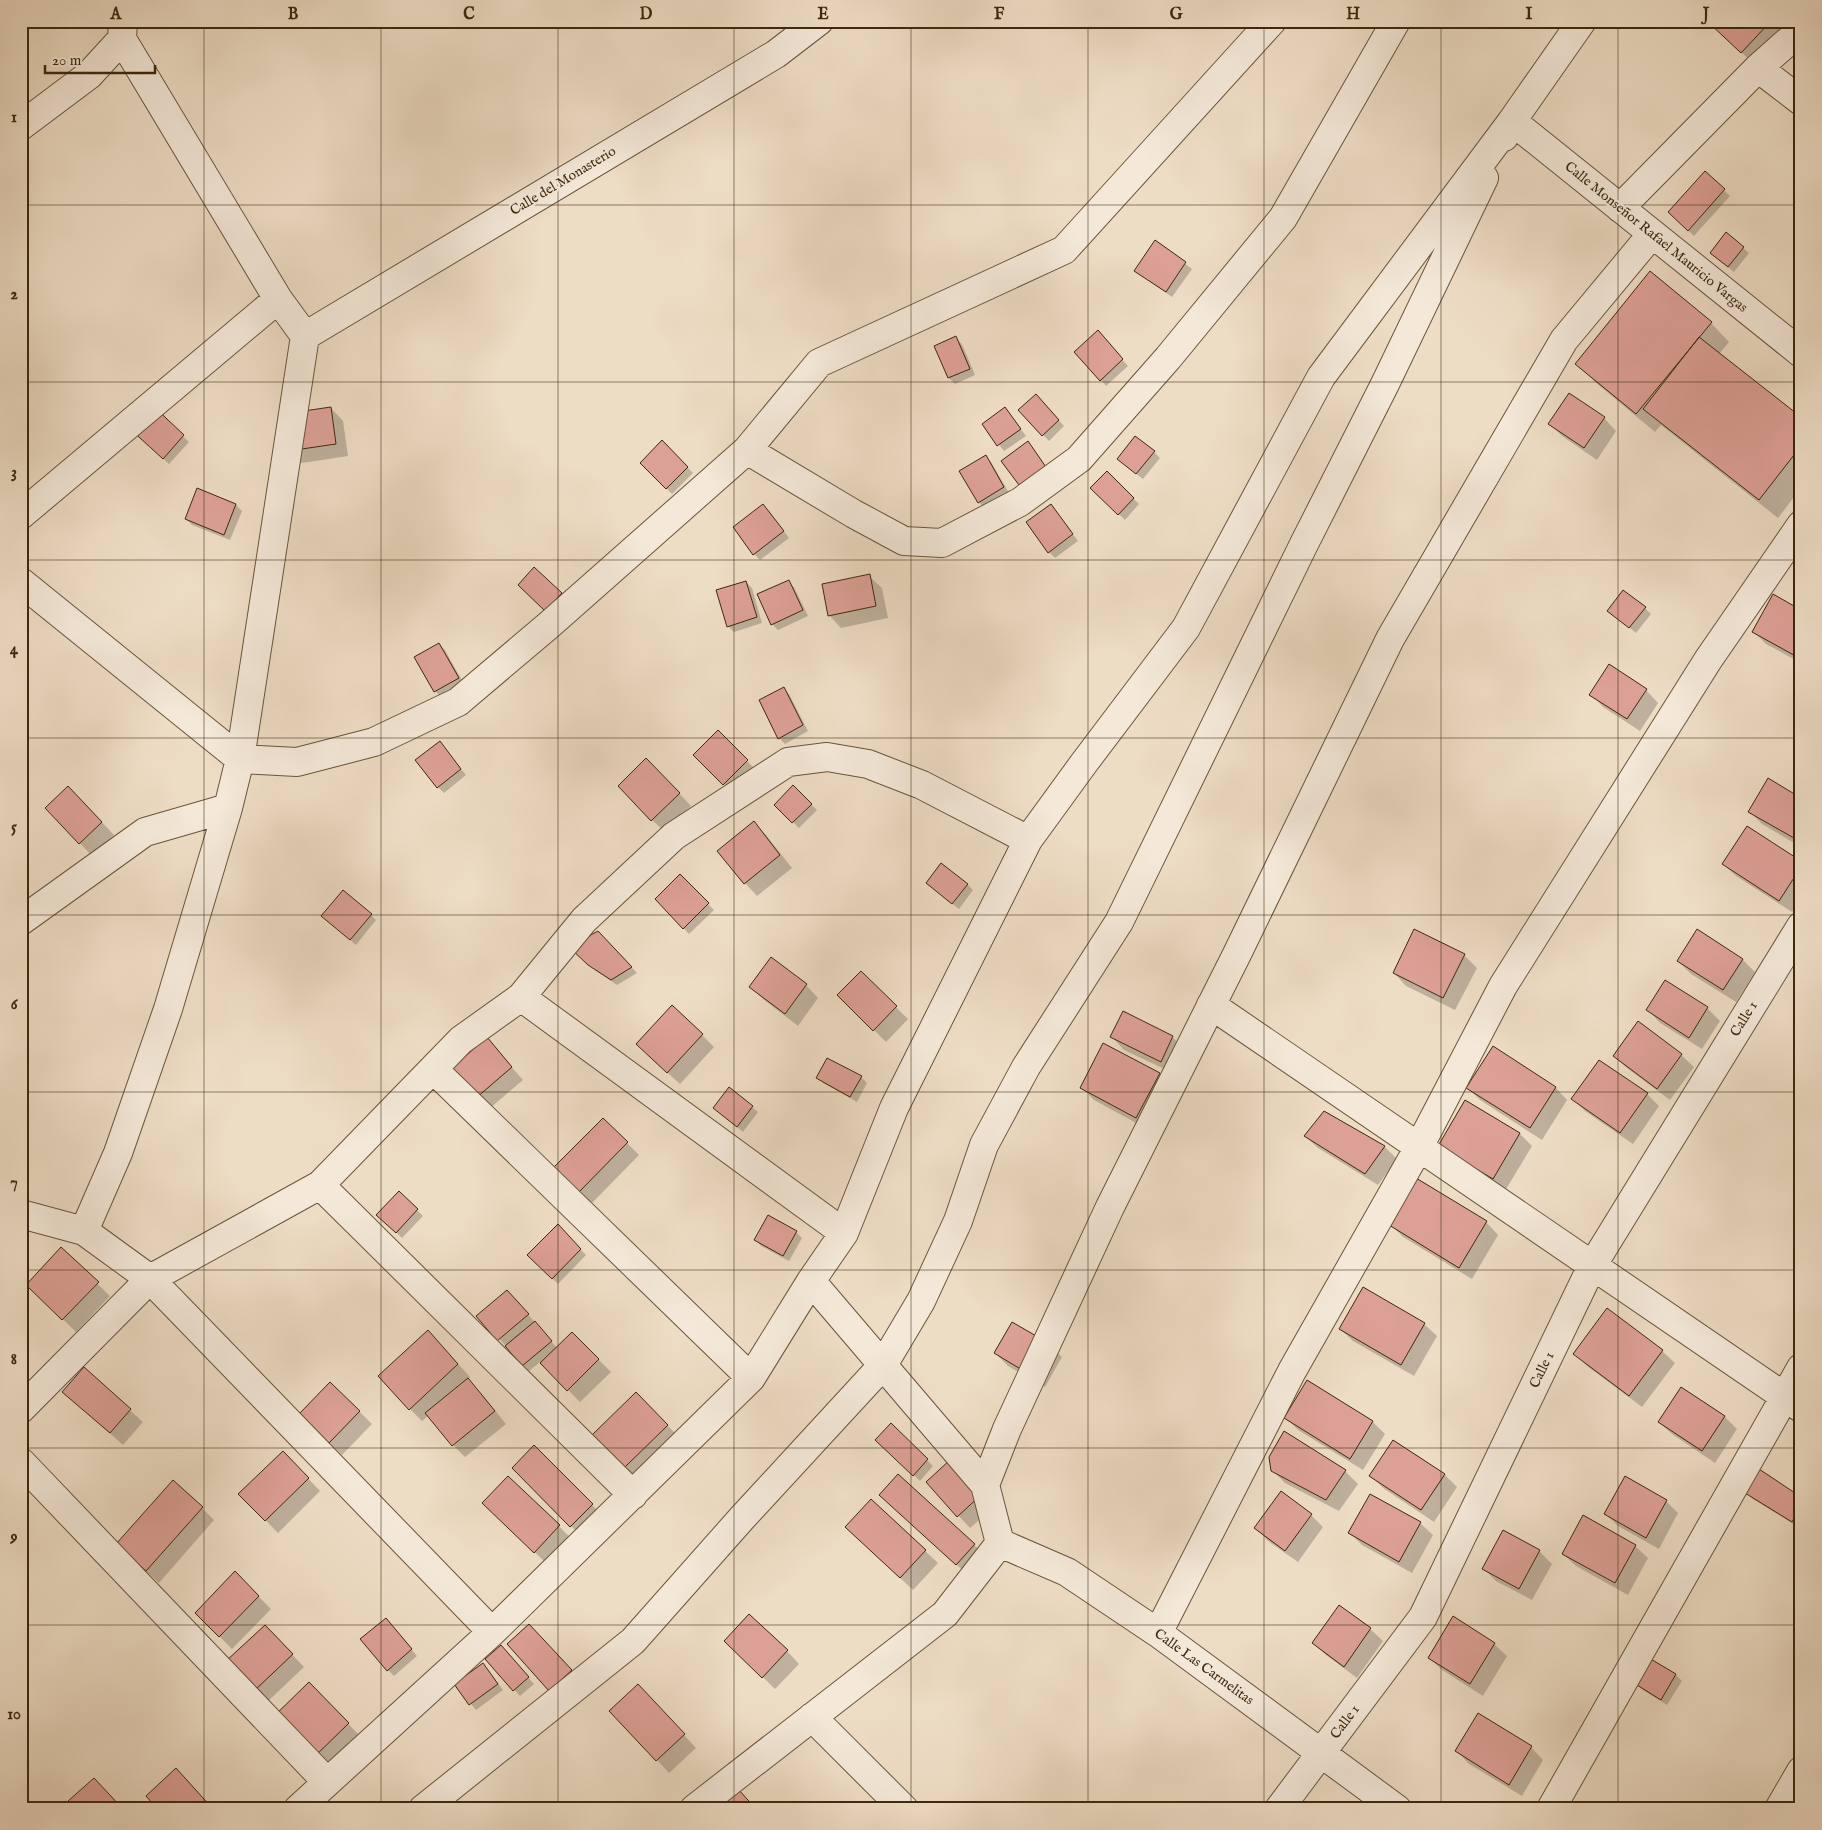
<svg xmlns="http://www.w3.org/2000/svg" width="1822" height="1830" font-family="'IM FELL English',serif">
<rect width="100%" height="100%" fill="#eeddc5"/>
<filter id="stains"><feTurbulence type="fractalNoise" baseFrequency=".004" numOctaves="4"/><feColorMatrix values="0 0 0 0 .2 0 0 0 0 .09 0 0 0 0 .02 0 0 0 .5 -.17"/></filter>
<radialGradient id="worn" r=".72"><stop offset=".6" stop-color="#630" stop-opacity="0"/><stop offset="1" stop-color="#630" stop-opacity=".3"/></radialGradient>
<path fill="#0003" d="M1708,21H1794L1754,64Z
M1705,173L1730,196L1694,236L1669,212Z
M1156,242L1192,269L1172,297L1142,276L1136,271Z
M1743,248L1749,253L1734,272L1718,259Z
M1711,323L1729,342L1719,354L1801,418V488L1778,518L1661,425L1655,432L1595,382L1576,363Z
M956,338L962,344L975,375L955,384L949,378L936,347Z
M1103,338L1128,366L1106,386L1101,380Z
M1042,402L1064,426L1049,441L1020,411Z
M150,405L189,442L169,464L136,433Z
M331,408L343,421L348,456L302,463L289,450Z
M1005,409L1026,436L1004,451L983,424Z
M1604,418L1616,431L1597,460L1562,436L1549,423Z
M662,442L693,473L672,494L641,463Z
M1154,452L1160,458L1143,479L1125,465Z
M985,457L991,462L1009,493L984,508L979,502Z
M1107,473L1139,504L1125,520L1092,488Z
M198,489L236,505L242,511L230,540L192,525L186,519Z
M1051,505L1078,541L1055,558L1049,552Z
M769,511L789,538L760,560L754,554Z
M869,576L882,588L888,618L841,628L829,615Z
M788,581L794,587L808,616L778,630L772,624Z
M746,582L752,588L762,623L734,632L728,626Z
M519,585L561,594L567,600L552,616Z
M1645,608L1651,614L1636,633L1609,611Z
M1801,611V663L1766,644L1754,632Z
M439,644L445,650L464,684L441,697L435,691Z
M784,689L789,694L808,731L785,744L779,738Z
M1646,690L1658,703L1640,731L1603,707L1591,694Z
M718,732L753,767L730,789L695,755Z
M440,743L466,775L444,793L438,787Z
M659,772L691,806L665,832L652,820Z
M793,787L817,810L799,828L776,805Z
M1801,799V847L1762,824L1750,812Z
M81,800L114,835L92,856L47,808Z
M754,823L766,835L792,868L757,896L745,883Z
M1801,863V899L1792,912L1736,876L1723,864Z
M680,876L714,910L689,934L656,899Z
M967,884L973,890L959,909L933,889Z
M371,915L376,920L356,945L329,922Z
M598,932L637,973L617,985L595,970L571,948Z
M1464,955L1477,968L1455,1010L1406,986L1394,973Z
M1742,959L1755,972L1736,1002L1691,974L1678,961Z
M861,973L908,1019L886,1042L839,995Z
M1666,982L1707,1008L1720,1021L1702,1049L1660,1023L1648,1010Z
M806,985L818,998L798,1026L763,999L751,987Z
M1638,1023L1681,1055L1694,1067L1670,1100L1627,1068L1614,1056Z
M702,1035L714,1047L680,1084L650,1057Z
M1112,1037H1172L1185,1049L1173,1073L1124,1050Z
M487,1039L523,1080L489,1109L477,1097Z
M1159,1074L1172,1087L1149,1130L1094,1100L1081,1087Z
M817,1077H861L867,1083L857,1102L823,1083Z
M1555,1087L1567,1100L1542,1140L1480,1100L1468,1088Z
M1647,1094L1659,1106L1633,1144L1585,1111L1573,1099Z
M752,1107L758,1112L743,1132L715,1108Z
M1324,1113L1385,1147L1397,1159L1378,1185L1318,1148L1305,1136Z
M603,1119L639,1155L592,1203L556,1167Z
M1520,1134L1532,1146L1505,1191L1452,1159Z
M399,1193L423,1216L402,1238L378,1215Z
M768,1217L796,1232L802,1238L789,1261L761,1246L756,1240Z
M1486,1222L1498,1235L1472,1279L1403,1237L1390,1224Z
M558,1226L586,1255L558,1284L529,1255Z
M61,1249L110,1296L76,1332L40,1297Z
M513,1297L557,1348L572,1333L611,1372L580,1402L540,1362L529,1371L478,1316Z
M1424,1324L1437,1336L1414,1376L1353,1341L1340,1329Z
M440,1344L470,1377L468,1379L480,1392L506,1424L465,1457L453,1445L429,1415L422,1421L410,1409Z
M1049,1345L1062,1357L1045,1387L1008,1366L995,1353Z
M1662,1351L1675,1363L1642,1407L1587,1366L1575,1354Z
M84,1369L143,1422L123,1445L64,1392Z
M1308,1382L1373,1422L1385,1434L1363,1470L1298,1430L1286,1418Z
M330,1383L372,1424L342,1455L300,1414Z
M1682,1388L1725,1417L1737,1429L1715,1463L1672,1434L1659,1422Z
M636,1394L680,1438L638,1480L594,1435Z
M891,1425L933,1466L920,1481L877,1440Z
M1285,1433L1345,1471L1358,1484L1339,1511L1285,1483L1272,1470Z
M1394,1441L1445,1475L1457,1487L1434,1522L1383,1488L1371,1476Z
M534,1447L604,1517L583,1538L513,1468Z
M283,1452L320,1491L278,1533L240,1494Z
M898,1475L987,1557L969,1576L880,1495Z
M508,1477L572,1539L547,1564L496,1515Z
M927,1482L994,1507L970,1528Z
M1747,1493L1801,1499V1522L1798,1527L1753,1499Z
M871,1501L938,1563L913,1590L859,1539Z
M1666,1501L1678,1513L1659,1549L1618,1526L1606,1514Z
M202,1508L214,1520L159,1583L130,1556Z
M1311,1515L1323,1527L1298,1562L1268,1541L1256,1528Z
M1420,1523L1433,1535L1412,1573L1362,1545L1350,1533Z
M1635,1546L1648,1558L1628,1595L1576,1566L1563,1554Z
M1539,1551L1552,1564L1532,1600L1496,1581L1483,1568Z
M235,1573L271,1609L232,1649L196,1613Z
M392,1626L417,1656L394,1676L388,1670Z
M1370,1629L1383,1641L1357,1678L1326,1655L1313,1643Z
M541,1638L583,1683L562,1702L508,1644Z
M277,1639L304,1667L266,1703L254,1691Z
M1494,1644L1507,1656L1483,1696L1442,1670L1429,1658Z
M787,1651L799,1664L775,1689L738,1653Z
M506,1652L534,1684L520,1696L486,1659Z
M1650,1659L1676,1675L1682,1681L1667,1705L1641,1689L1635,1683Z
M488,1670L503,1690L476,1710L456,1685Z
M309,1683L360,1736L322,1773L271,1721Z
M650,1698L696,1748L669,1773L611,1711Z
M1531,1747L1543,1760L1522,1796L1469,1764L1457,1751Z"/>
<path fill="#dda096" stroke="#3d280d" d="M1707,21H1771L1741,53Z
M1705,171L1725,189L1688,231L1668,212Z
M1726,232L1744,247L1728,267L1710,253Z
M1155,240L1186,262L1166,292L1134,271Z
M1650,271L1712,322L1636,414L1575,364Z
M1098,330L1123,359L1100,381L1074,352Z
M956,336L970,369L948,378L934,346Z
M1699,337L1801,417V446L1759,500L1643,409Z
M1569,393L1605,417L1584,448L1548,424Z
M1036,394L1059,420L1042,436L1018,410Z
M150,403L184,435L163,459L128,427Z
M331,407L336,444L288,451L283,414Z
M1005,407L1021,429L997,446L982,424Z
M1135,436L1155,451L1136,474L1117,459Z
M662,440L688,467L666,489L640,463Z
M1028,441L1048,470L1022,489L1001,461Z
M986,455L1004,487L978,503L959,471Z
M1107,471L1134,498L1118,515L1090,488Z
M197,488L236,504L224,535L185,519Z
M763,504L784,531L753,555L733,527Z
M1051,504L1073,534L1048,553L1026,522Z
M534,567L562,593L545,611L518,585Z
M870,574L876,606L828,616L822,584Z
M789,580L803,610L771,625L757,594Z
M746,581L757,617L727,627L716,590Z
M1623,590L1646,607L1629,628L1607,611Z
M1773,594L1801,610V659L1752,632Z
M439,643L459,678L434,692L414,657Z
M1609,664L1647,689L1627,719L1589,695Z
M784,687L803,725L778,739L759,700Z
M718,730L748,760L723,785L693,755Z
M440,741L461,769L437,788L415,760Z
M646,758L680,793L651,821L618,786Z
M1768,778L1801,798V842L1748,812Z
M793,785L812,804L792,823L774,805Z
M68,786L102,822L79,844L45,808Z
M754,821L780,855L744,884L717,851Z
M1747,826L1801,861V867L1779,901L1722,864Z
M941,863L968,884L952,904L926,883Z
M680,874L709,903L683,929L655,899Z
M343,890L372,914L350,940L321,916Z
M1414,929L1465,954L1443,998L1393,973Z
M1697,929L1743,959L1723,990L1677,961Z
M598,931L632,967L611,980L588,965L569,947Z
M771,957L807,984L785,1014L749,987Z
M861,971L897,1006L873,1031L837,995Z
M1665,980L1708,1007L1689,1038L1646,1010Z
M672,1005L703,1034L667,1073L636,1044Z
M1123,1011L1173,1036L1161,1062L1110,1037Z
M1638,1021L1682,1054L1657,1089L1613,1056Z
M487,1037L512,1067L476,1098L451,1069Z
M1103,1043L1160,1073L1136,1118L1080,1088Z
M1493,1046L1556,1087L1530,1128L1466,1088Z
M827,1058L862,1076L850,1097L816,1078Z
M1599,1060L1648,1093L1620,1133L1571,1099Z
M729,1087L753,1106L737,1127L713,1108Z
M1465,1100L1520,1133L1493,1179L1438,1146Z
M1324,1111L1385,1146L1365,1174L1304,1136Z
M603,1118L628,1142L579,1192L554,1167Z
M1416,1178L1487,1221L1459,1268L1389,1225Z
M399,1191L418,1209L396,1233L376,1215Z
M768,1215L797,1231L783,1256L754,1240Z
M558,1224L581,1249L552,1279L527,1255Z
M61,1247L99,1282L62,1320L26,1285Z
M1363,1287L1425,1323L1401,1365L1339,1329Z
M507,1290L529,1314L497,1341L476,1316Z
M1607,1308L1663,1350L1629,1396L1573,1354Z
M535,1321L552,1341L522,1366L505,1346Z
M1012,1322L1050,1344L1032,1376L994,1353Z
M428,1330L458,1364L409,1410L378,1376Z
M572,1332L599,1359L567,1391L540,1363Z
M84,1367L131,1409L110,1433L62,1392Z
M468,1378L495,1411L452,1446L425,1413Z
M1307,1380L1373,1421L1350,1459L1284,1418Z
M330,1382L360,1411L329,1443L299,1414Z
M1681,1387L1725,1416L1702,1451L1658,1422Z
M636,1392L668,1425L624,1468L592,1435Z
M891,1423L928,1459L913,1476L875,1440Z
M1284,1431L1346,1470L1326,1500L1271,1471L1269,1457Z
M1393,1440L1445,1474L1421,1510L1369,1476Z
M534,1445L593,1504L570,1527L512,1468Z
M283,1451L309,1478L265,1521L238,1494Z
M951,1459L982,1494L957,1517L926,1482Z
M1759,1469L1801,1497V1505L1792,1522L1745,1493Z
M898,1474L975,1544L956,1565L879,1495Z
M508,1476L560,1525L534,1553L482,1503Z
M1625,1476L1667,1500L1646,1538L1604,1514Z
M173,1480L203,1507L146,1571L116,1544Z
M1281,1491L1312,1514L1285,1551L1254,1528Z
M1370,1494L1421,1522L1399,1562L1348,1533Z
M871,1499L926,1550L900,1578L845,1527Z
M1583,1515L1636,1545L1615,1583L1562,1554Z
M1503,1530L1540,1550L1519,1589L1482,1569Z
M235,1571L259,1596L219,1637L195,1613Z
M1339,1605L1371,1628L1344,1667L1312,1643Z
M749,1614L788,1650L762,1678L724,1641Z
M1453,1616L1495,1643L1470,1684L1428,1658Z
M386,1618L412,1649L387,1671L360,1639Z
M529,1624L572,1670L549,1691L507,1644Z
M265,1625L293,1654L253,1692L225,1662Z
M501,1645L529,1677L513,1691L485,1659Z
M1649,1658L1676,1674L1661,1700L1634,1683Z
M483,1663L498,1684L469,1705L454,1684Z
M309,1682L349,1723L309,1762L269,1721Z
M638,1684L685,1734L656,1761L609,1711Z
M1478,1713L1532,1746L1509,1785L1455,1751Z
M176,1768L213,1809H157L146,1796Z
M94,1778L123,1809H59Z
M731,1781L756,1809H707Z"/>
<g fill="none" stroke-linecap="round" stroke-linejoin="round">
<defs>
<path id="minor" d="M1758,68L1801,101
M21,126L89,75L122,39
M1504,137L1512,121L1582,21
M1620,208L1758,68L1801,30
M305,336L776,54L819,21
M747,450L854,514L904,541L942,543L1020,502L1079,459L1168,358L1283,218L1396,21
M21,515L278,299
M21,582L240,759L297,762L374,742L458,702L549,625L747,450L819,363L1064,250L1272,21
M21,921L145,832L228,808
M521,997L844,1233
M1211,1005L1801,1408
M433,1069L751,1378
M21,1214L84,1231L150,1279L492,1632
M84,1231L118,1153L168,1009L228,808L240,759L305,336L278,299L122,39L123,21
M811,1281L985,1485
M21,1409L150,1279L320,1185
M21,1462L327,1782
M633,1495L320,1185L461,1040L521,997L584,920L674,836L788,762L827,757L868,764L922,785L1028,840
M1000,1543L985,1485L1007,1429L1110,1207L1237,954L1390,639L1564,340L1652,234
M1000,1543L1067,1572L1158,1633L1397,1809
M1158,1633L1292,1371L1419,1147L1503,986L1708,660L1801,525
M812,1717L904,1809
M298,1809L492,1632L751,1378L811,1281L844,1233L894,1108L1028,840L1084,763L1186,628L1321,377L1512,121L1801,353
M423,1809L633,1641L742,1518L883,1365L921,1301L958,1221L984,1145L1026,1067L1119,922L1304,544L1385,384L1484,178
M694,1809L945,1614L1000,1543
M1279,1809L1423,1617L1592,1266L1801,926
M1551,1809L1801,1368
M1779,1809L1801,1771"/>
</defs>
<use href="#minor" stroke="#69553b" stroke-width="30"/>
<use href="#minor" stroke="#f4e9d9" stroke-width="28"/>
</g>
<path fill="none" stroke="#3d280d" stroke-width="1" stroke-opacity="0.55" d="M204,21V1809M381,21V1809M558,21V1809M734,21V1809M911,21V1809M1088,21V1809M1264,21V1809M1441,21V1809M1618,21V1809M21,205H1801M21,382H1801M21,560H1801M21,738H1801M21,915H1801M21,1092H1801M21,1270H1801M21,1448H1801M21,1625H1801"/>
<g text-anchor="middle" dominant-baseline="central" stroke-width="4.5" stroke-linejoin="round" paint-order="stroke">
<g font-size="14" fill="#3d280d" stroke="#f4e9d9">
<text transform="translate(563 181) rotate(-31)">Calle del Monasterio</text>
<text transform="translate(1656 237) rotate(39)">Calle Monseñor Rafael Mauricio Vargas</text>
<text transform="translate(1744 1019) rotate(-58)">Calle 1</text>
<text transform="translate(1542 1370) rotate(-64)">Calle 1</text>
<text transform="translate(1204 1667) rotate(36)">Calle Las Carmelitas</text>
<text transform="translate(1345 1722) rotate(-53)">Calle 1</text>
</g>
</g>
<rect width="1822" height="1830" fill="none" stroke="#eeddc5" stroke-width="55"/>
<path d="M45 65v8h110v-8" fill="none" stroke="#3d280d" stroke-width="2.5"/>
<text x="52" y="65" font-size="15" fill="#3d280d" stroke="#f4e9d9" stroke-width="4" paint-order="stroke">20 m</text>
<rect x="28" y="28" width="1766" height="1774" fill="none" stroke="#3d280d" stroke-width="2"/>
<g font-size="16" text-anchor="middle" font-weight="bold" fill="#3d280d">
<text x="116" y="19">A</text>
<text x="293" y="19">B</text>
<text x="469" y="19">C</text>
<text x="646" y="19">D</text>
<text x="823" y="19">E</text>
<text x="999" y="19">F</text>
<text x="1176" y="19">G</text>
<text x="1353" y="19">H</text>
<text x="1529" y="19">I</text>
<text x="1706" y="19">J</text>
<text x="14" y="122">1</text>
<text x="14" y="299">2</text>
<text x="14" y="477">3</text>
<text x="14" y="654">4</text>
<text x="14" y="832">5</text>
<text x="14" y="1009">6</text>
<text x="14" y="1187">7</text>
<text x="14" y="1364">8</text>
<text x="14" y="1542">9</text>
<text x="14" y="1719">10</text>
</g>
<rect width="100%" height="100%" filter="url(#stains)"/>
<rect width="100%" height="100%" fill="url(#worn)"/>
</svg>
